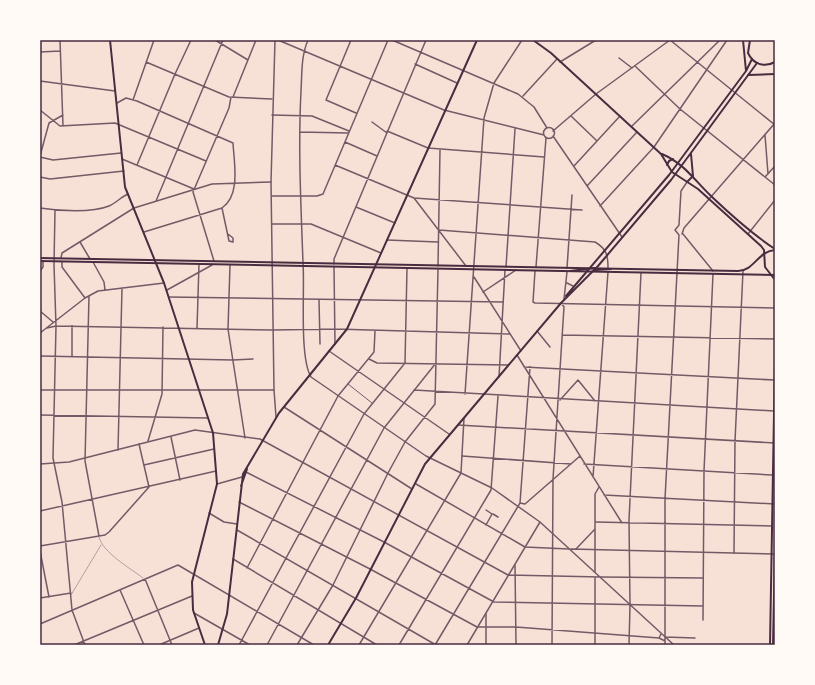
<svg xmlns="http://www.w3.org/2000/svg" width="815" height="685" font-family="'Exo 2',sans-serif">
<rect width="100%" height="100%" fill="#f7e1d7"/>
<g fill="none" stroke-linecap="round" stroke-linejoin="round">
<path stroke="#755966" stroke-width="0.5" d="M99,537C103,553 130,568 143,578
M71,595L101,545"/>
<path stroke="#755966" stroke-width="1" d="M348,384L372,403"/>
<path stroke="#755966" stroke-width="1.5" d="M60,40L63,126
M215,40L248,60
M278,40L444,110L544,135
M351,40L326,100L356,113
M392,40L518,94L534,107L547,128
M670,40L775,125
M40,52L60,51
M619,58L632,68
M146,62L229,97L272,99
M560,62L596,40
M415,64L457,83
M635,66L680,109L775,185
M40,81L115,91
M523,96L557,59
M233,97L256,40
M133,100L154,40
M117,103L126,98L137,101L233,143C234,163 241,195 222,208L229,241L233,242V238L228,234
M40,110L60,126L115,123L206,161
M272,115L312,116L349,131
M571,116L597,141
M372,122L387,133
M632,126L720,40
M543.5 133a5.5 5.5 0 1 1 11 0a5.5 5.5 0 1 1-11 0Z
M387,131L428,148L544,157
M553,131L596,94L670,40
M300,132L348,133
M765,135L768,174
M553,136L622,237
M345,142L377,156
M40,156L49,123L63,115
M40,157L53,160L121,153
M122,159L194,189
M137,165L175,74L191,40
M335,165L414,198L466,266
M574,166L620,116
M40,177L50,179L124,171
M765,177L775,166
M587,186L637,132
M272,196H317L323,194L388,40
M414,198L582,210
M156,201L223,40
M600,206L654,147L727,40
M356,207L395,223
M40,208C59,211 92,213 109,206C116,203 121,197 128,194
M55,210L54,265L56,326L53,458L62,502L72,610L85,645
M272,224H311L381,253
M439,230L595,242C607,249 608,256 608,268
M144,232L222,208
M682,234L684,228L775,123
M683,234L713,271
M748,234L775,200
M387,240L438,242
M80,242L90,259
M61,258L62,253L134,208L212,184L271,182
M214,261L193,192L229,108L231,97
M62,262V267L85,298
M93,262L104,282L105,290
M303,263C301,206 298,149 301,91C302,74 301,56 308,40
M334,264V259L426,40
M230,265L228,329L245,438
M438,266L440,150
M334,267L335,344
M506,267L515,129
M536,267L546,138
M567,268L572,195
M40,271L43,267V261
M535,271L533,302L535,303L775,308
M474,277L521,351
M567,283L573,286
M167,290L212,265
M483,292L516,270
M89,296L85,461L99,536
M169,297L503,302
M564,299L567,272
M319,300L320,344
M40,311L53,322
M47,328L56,326L273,330L335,329L510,334
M197,328L199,264
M537,331L550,347
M40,333L85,298L98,291L164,283
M562,335L775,339
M329,351L449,434
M517,355L622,523
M40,356L233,360L253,359
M72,357V326
M369,359L377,363L508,365
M524,367L774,380
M499,377L505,270
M40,390H274
M414,390L774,411
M465,394L484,118L494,83L522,40
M560,400L578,380L595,401
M284,407L412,489
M40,415L208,418
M458,425L775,443
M171,437L180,480
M148,441L162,394L163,327
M405,442L435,404L438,269
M118,450L122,288
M462,456L571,464
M584,464L772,475
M144,465L214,449
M246,472L384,542L494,602L703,606
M593,477L608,272
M217,484L242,477
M416,484L525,547L569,549
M604,495L775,504
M239,502L370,569L477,627H516L659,638L661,634
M520,503L525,504L580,456
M40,511L216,471
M209,513L224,522L237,524
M493,514L498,517
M596,522L772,526
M486,525L492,514L486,510
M237,530L436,645
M40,546L105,535L109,532L149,487L139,444
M576,549L595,529
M40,551L49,597
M734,553L735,441L743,271
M233,559L377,645
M515,565L516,645
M247,568L338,396L374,352L375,331
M595,572V494L599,487
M601,577L703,578
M145,579L172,645
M120,590L144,645
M40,598L71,593
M630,605L629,520L641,273
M194,613L250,645
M486,614V645
M703,620L704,471L713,274
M40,624L178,565L314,645
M665,637L695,638
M659,638L665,641
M74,645L192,596
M239,645L364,414L405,363L407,268
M267,645L384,428L436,363
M399,645L491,490L498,396
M435,645L520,503L530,367
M552,645L553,479L564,307L561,303
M665,645V499L679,235L675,230L679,225L681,191L687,182"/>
<path stroke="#755966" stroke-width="1.5" d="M275,40L271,182L274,390L276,417
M303,263C305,289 299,357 311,377L426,456L492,488L540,522L674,645
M40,464L69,462L195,430L260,439L508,575L601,577
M571,549L775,554
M159,645L199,628
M297,645L333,585L388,473L405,442
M359,645L461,473L464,418
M467,645L540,522
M595,645V577
M629,645L630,605"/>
<path stroke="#4a2c40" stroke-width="2" d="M110,40L125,187L164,283L213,433L217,484L192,582L193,610L205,645
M533,40L551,53L661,154L672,172L698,189L761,246L764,250L765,267L775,280
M743,40L746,71
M748,75L775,74
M662,154C685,164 694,180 711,196C731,215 752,234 775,249
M667,165L669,161L673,159
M687,182L693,176L691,154
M595,270L611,269
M570,271L595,268
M566,296L669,175L746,71L752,59
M241,486L247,469
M218,645L227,614L243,474L279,413L347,329L477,40
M328,645L356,598L425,464L561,303L598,266L671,180L757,63
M770,645L775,357
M773,645L775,548"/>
<path stroke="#4a2c40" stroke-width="2" d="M750,40L748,53C753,64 764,68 775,62
M40,258L738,271C754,271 758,251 775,250
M40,261L775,275"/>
</g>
<rect width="815" height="685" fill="none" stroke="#fffaf5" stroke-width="82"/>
<rect x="41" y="41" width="733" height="603" fill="none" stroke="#4a2c40" stroke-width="1.5"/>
</svg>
